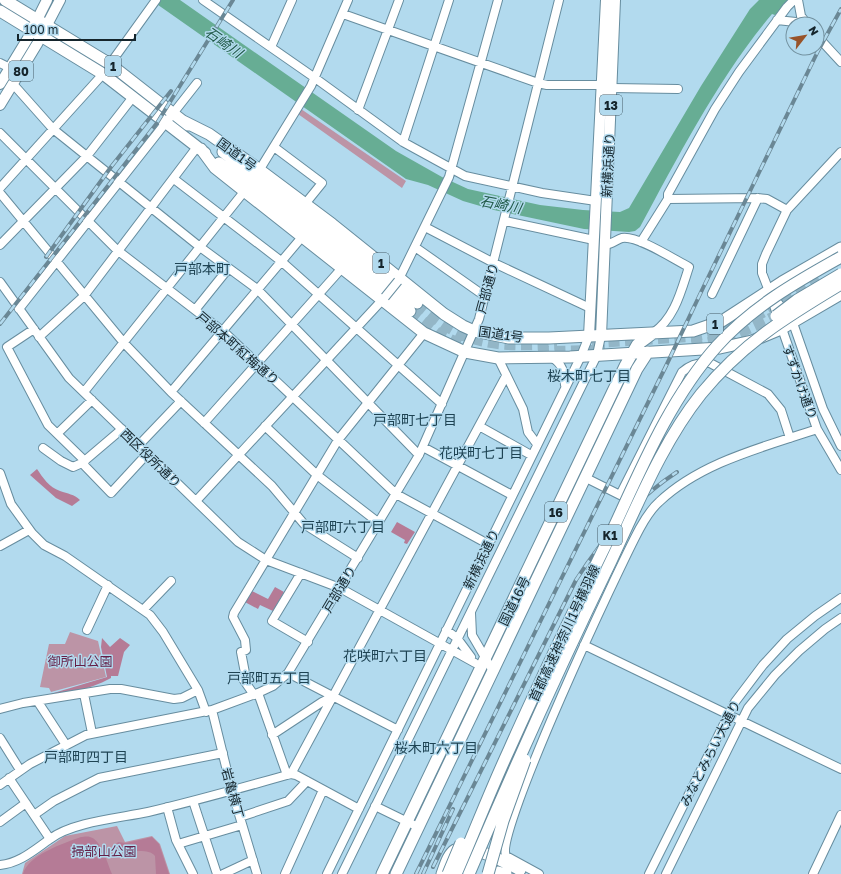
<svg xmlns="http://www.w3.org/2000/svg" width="841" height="874" font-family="'Golos Text','Noto Sans JP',sans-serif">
<rect width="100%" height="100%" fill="#b2daee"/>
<path fill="#bc94a6" d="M301,109L406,181L402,188L298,114Z
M70,632L98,641L106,677L51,692L49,688L40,687L49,644H65Z
M117,826L125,842L152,836L160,844L170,874H22L25,863L65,836Z"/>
<path fill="#b57b96" d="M37,469C43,478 49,487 60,491C68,494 74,494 80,500L72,506L56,498L30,475Z
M397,522L415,532L407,544L404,543L405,540L391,532Z
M275,587L284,592L273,611L260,605L258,609L243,601L250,590L268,599Z
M102,638L110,647L120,638L130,645L124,652L118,676H111V678C87,691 64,694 37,698L107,677L101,647Z
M81,837C83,837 87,836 90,837C101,839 108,865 112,874H23C28,855 64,843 81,837Z
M152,837L159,844L169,874H156L155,856C147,846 124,855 114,850V846L118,842L126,843Z"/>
<path fill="#67ad94" d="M151,0H180L396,151L442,177L468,189L540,205L583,210L620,212L629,208L701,86L750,9L759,0H789L775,15L772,14C719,77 679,155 640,227L635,231L629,232L584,229L494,210L463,201L428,185L406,179Z"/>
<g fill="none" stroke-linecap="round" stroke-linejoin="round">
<path stroke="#93b6c7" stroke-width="11" stroke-dasharray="11 5.5" stroke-linecap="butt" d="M417,303C428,312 439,322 451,329C483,348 521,345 557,344
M410,311L439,334L460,344
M592,343L695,336L719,332L760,314L820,281
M692,346L727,339L784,312
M538,352L605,350"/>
<defs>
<path id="minor" d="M203,0L315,78L403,142L465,176L542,193L596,201
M798,0L801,16L807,24
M343,14L538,83L547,85H601
M777,20L805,23
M817,36L841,62
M271,47L292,0
M0,63L10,68
M110,64L156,0
M13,84L53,129L200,247L257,289L419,455
M612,88L678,89
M358,110L399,0
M0,133L117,250L225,333L396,494L488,544
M403,142L449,0
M274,147L322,183L305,204
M841,152L787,210L766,254L762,264V273L769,291L793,323L823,409L841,446
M257,174L311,86L348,0
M174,179L281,261L442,404
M0,188L103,74
M0,193L124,343L171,392L272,486L304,524L358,558
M668,199V194L715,109L739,72L787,7L794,0
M505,221L594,240
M425,227L494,263L590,308
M641,242L668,199L758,198L767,199L787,210
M0,245L87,156L133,97
M605,245C612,244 616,240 622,238C637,235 675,260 689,267C681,291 675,318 653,333
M415,247L486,297
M398,281L449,177L498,0
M0,282L69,378L238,542L266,560L340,588L475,663
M712,294L758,198
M771,297L817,429L841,470
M19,309L197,83
M195,310L228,269
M34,329L7,347L48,425L85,461
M39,337L84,296L197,147
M551,357C563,364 564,372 565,385
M498,358L523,409L528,432L537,444
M84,392L247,188
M171,392L302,237
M204,423L342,268
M265,426L317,475L379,523
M479,426L531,455
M58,433L92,400
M138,446L181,401
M423,447L512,495
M43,448L61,461L73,467L82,463L122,429
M82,463L111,493L147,454
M0,473L11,504L32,533L44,545L65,556L150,615L163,632L198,690L206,712
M586,478L620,495L682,372C690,365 699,362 710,363L768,394L781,410L790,438
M196,501L385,297
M0,546L29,530
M301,573L272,621L308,642
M144,609L171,581
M471,613L472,635L493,671
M87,630L108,585
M446,630L457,638L471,657
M584,645L841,769
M288,673L398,730
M84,694L92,733
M254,695L243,679L245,673L241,652L246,650L245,640L233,617L234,613L338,440L424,333
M38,702L66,745
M0,709L23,703L110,689H121L174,699L182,698L198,690
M212,710L232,791L257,874
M272,735L322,702L332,697
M0,738L20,770
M291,774L506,376
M287,775L291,774L296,775L359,809
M9,778L50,839C72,822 120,818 148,812C195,801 241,788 287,775L258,693
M0,785L30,764L86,735L212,710L258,693L273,686L288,673L419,455L479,319L559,0
M193,801L217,874
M375,806L418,827
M167,807L176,840L193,874
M34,815L54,801L99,778L223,753
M240,817L288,801L307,781
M0,822L26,803
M178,844L242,825
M0,865C20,863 34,850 50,839
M223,874L253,860
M285,874L323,790
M327,874L581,356L589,336
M342,874L597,355L601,336
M539,874L506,856C494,833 620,565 640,528C645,519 651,509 659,502C701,462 764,447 817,429
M649,874L735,702L763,665L787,639L815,616L841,598
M666,874L748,708L775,675L799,651L825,629L841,618
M813,874L841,815"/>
<path id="major" d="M0,84L28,38L47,0
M0,105L37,44L60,0
M589,336L606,0
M601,336L615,0"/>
<path id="highway" d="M5,0L110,64L188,125
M0,11L103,74L205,153
M183,121L209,134L253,165L332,224L444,314L463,326L474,331L509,338H549L693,331L722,321L782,282L841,248
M201,149L215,168L424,333L465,352L498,358L570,357L720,348L752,341L781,329L841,294
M223,152L417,303
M219,163L287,213L410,311
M382,874L625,366L637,345L652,334
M396,874L637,369L648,352
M442,874C445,866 448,854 455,850C469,842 506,863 520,870
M490,874L498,872L506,874"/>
</defs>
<use href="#minor" stroke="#678d9f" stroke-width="10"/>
<use href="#major" stroke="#678d9f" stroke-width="12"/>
<use href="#highway" stroke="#678d9f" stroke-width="13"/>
<use href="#minor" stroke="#fff" stroke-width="8"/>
<use href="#major" stroke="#fff" stroke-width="10"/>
<use href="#highway" stroke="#fff" stroke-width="11"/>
<defs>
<path id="rail" d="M46,257L111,167L171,91
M0,324L157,123L233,0
M433,867L576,580C604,537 634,500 677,472
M416,874L666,366L703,288L818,51L841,9
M423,874L453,809"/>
</defs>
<use href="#rail" stroke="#6a8795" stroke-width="4"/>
<use href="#rail" stroke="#b2daee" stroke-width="2.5" stroke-dasharray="8" stroke-linecap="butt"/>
<defs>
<path id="minor-bridge" d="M385,297L398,281"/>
<path id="highway-bridge" d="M776,316L797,300L841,274
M448,874L461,843
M456,874C474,833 490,791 509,750C540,680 574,610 608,540C639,474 668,401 717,346C752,307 796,282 841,257
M469,874C514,768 561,664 611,561C638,504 662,443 701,394C743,343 786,317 841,284
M488,874L503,821L525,760"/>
</defs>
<use href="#minor-bridge" stroke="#678d9f" stroke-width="10" stroke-linecap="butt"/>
<use href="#highway-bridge" stroke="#678d9f" stroke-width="13" stroke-linecap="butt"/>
<use href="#minor-bridge" stroke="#fff" stroke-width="8"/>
<use href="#highway-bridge" stroke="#fff" stroke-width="11"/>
</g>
<g text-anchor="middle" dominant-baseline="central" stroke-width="3" stroke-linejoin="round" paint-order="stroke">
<g fill="#b2daee" stroke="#445b66" stroke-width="1">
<rect x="105" y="56" width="16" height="20" rx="3"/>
<rect x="9" y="61" width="24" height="20" rx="3"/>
<rect x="600" y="95" width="22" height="20" rx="3"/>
<rect x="373" y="253" width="16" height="20" rx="3"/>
<rect x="707" y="314" width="16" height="20" rx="3"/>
<rect x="545" y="502" width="22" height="20" rx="3"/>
<rect x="598" y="525" width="24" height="20" rx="3"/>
</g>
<g font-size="12" font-weight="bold" fill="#15252c">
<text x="113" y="66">1</text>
<text x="21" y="71">80</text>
<text x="611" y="105">13</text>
<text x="381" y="263">1</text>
<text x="715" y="324">1</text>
<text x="556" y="512">16</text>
<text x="610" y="535">K1</text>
</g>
<g font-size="13" fill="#15252c" stroke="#b2daee">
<text transform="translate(237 154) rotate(36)">国道1号</text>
<text transform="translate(608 165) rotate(-87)">新横浜通り</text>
<text transform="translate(487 288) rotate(-75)">戸部通り</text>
<text transform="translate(501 334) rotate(8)">国道1号</text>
<text transform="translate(238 348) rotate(41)">戸部本町紅梅通り</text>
<text transform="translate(800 382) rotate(70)">すずかけ通り</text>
<text transform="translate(151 458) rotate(44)">西区役所通り</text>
<text transform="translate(481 559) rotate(-64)">新横浜通り</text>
<text transform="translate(339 589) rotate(-59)">戸部通り</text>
<text transform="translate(514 601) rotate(-64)">国道16号</text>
<text transform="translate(564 633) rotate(-65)">首都高速神奈川1号横羽線</text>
<text transform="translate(710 753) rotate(-63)">みなとみらい大通り</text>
<text transform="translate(233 793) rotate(75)">岩亀横丁</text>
</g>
<g font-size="13" fill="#651e46" stroke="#b2daee">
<text x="80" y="661">御所山公園</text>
<text x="104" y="851">掃部山公園</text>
</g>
<g font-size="14" font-style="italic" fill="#215a48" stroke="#b2daee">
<text transform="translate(224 42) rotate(35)">石崎川</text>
<text transform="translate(501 204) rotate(11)">石崎川</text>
</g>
<g font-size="14" fill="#1e4353" stroke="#b2daee">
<text x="202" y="268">戸部本町</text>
<text x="589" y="375">桜木町七丁目</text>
<text x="415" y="419">戸部町七丁目</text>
<text x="481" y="452">花咲町七丁目</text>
<text x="343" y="526">戸部町六丁目</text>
<text x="385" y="655">花咲町六丁目</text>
<text x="269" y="677">戸部町五丁目</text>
<text x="436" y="747">桜木町六丁目</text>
<text x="86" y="756">戸部町四丁目</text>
</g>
</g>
<g transform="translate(805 36) rotate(59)"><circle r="19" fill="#b2daee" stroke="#7392a0"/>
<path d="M0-3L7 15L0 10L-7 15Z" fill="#985329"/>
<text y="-6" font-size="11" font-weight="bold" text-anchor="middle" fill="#15252c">N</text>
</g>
<path d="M18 34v6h117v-6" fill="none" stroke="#15252c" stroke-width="2"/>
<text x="24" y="34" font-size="12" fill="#15252c" stroke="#b2daee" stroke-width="3" paint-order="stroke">100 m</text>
</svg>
